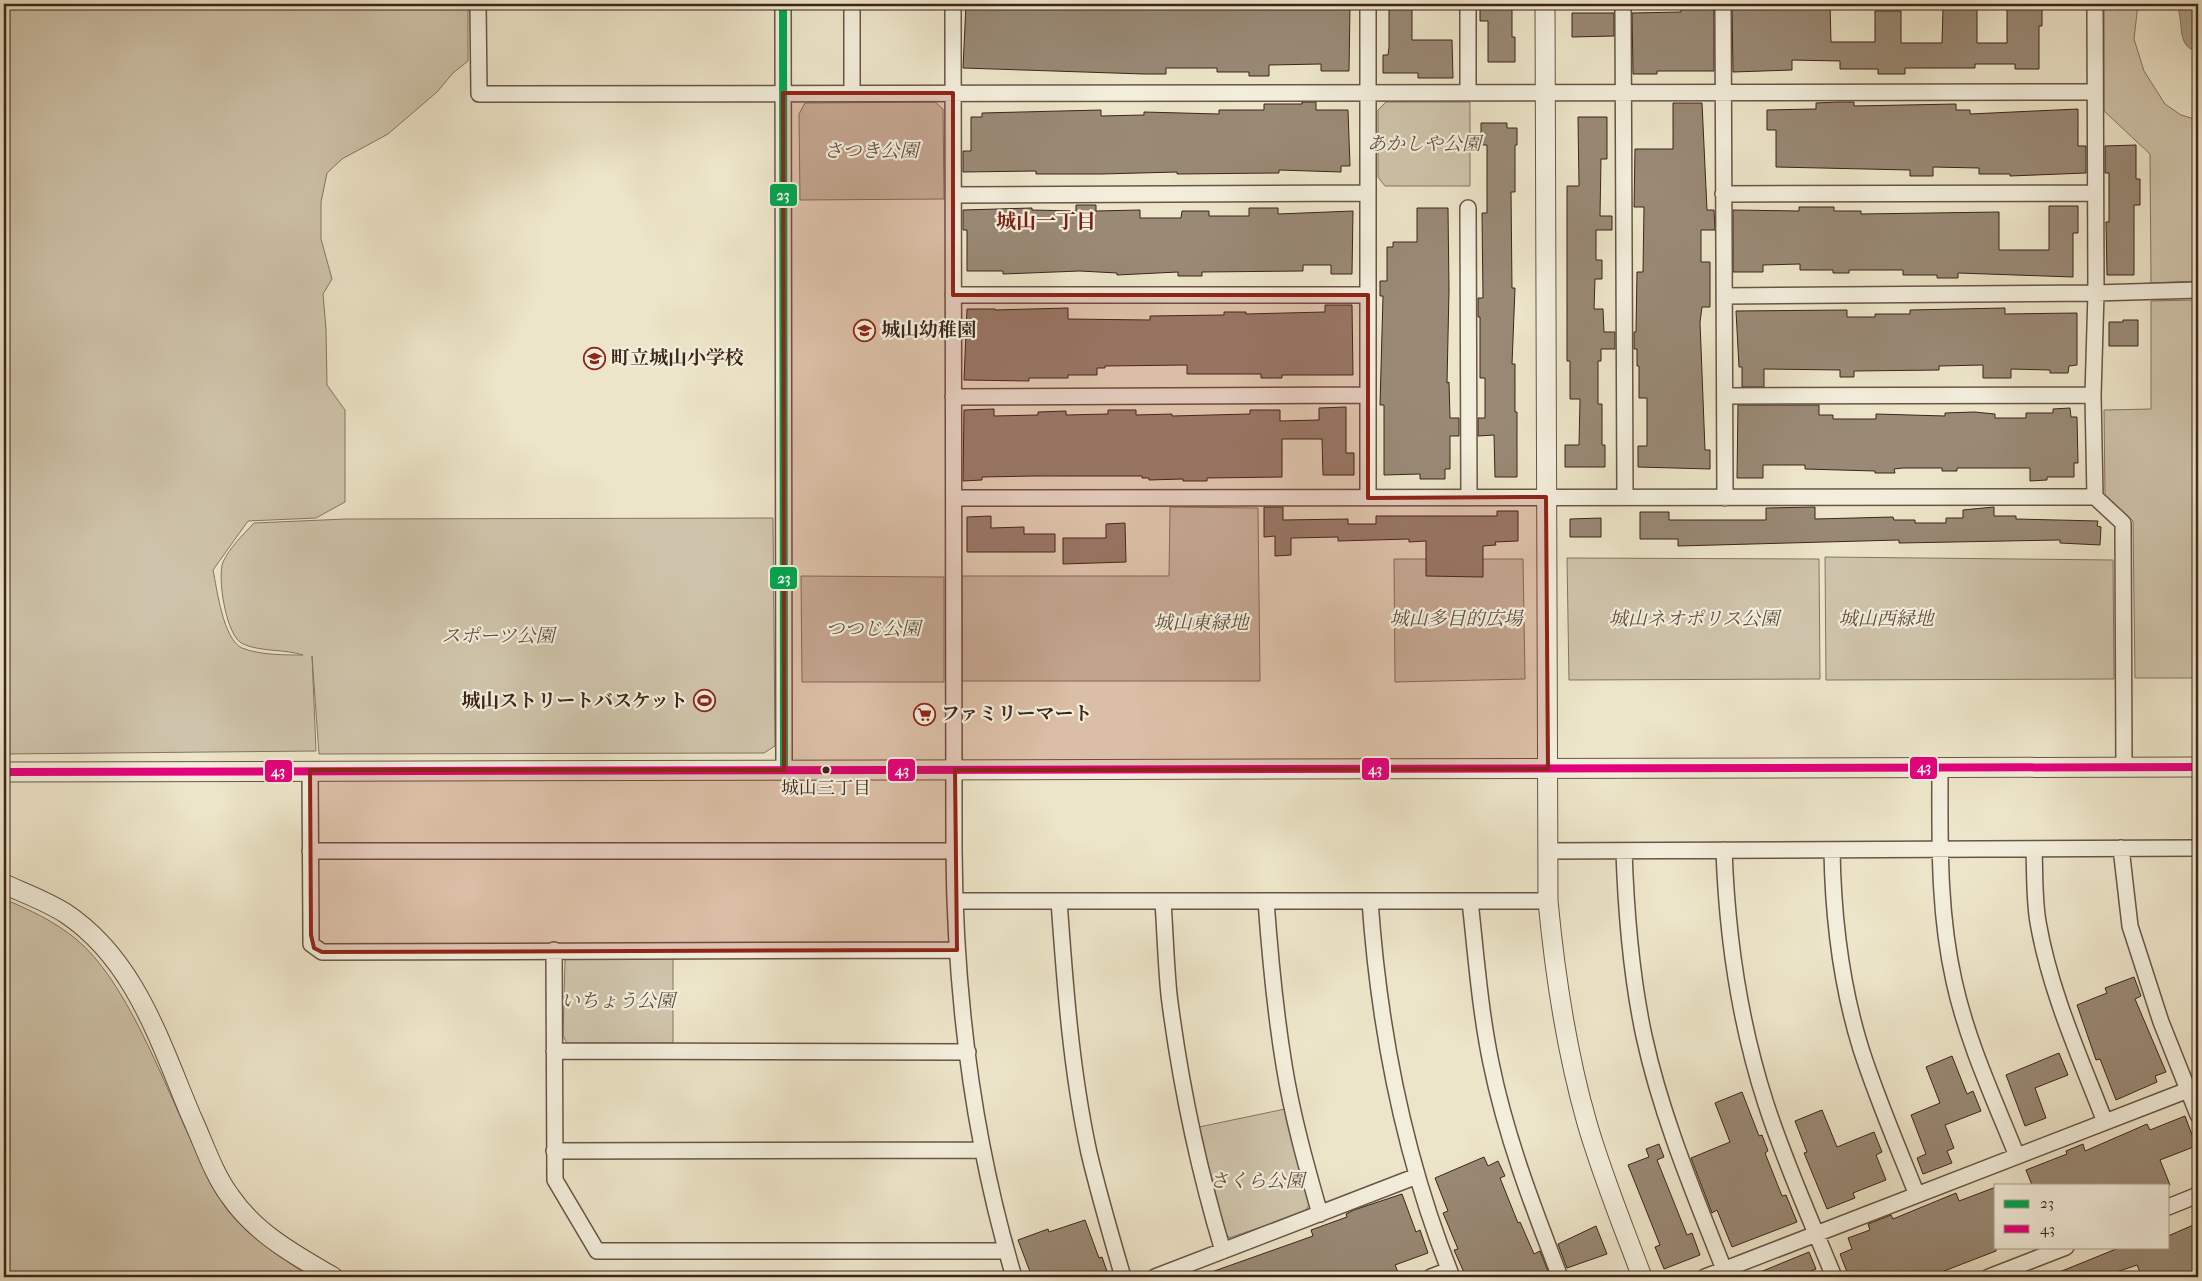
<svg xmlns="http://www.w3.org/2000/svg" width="2202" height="1281" font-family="'IM FELL French Canon','Noto Serif JP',serif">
<rect width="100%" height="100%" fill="#ede5c9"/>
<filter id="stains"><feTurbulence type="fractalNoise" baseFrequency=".004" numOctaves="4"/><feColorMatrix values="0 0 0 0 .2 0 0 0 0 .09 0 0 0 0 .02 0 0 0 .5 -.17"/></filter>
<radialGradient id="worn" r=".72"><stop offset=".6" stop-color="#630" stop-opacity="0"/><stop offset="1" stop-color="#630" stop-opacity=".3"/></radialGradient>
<path fill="#cfc4ab" stroke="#867462" d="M4,4H468V61L453,73L437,92L388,134L342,159L327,173L321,202V239L332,279L323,294L326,329L327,385L345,410V502L316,518L248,521L213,570C217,589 223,639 242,648C259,655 285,655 303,655C285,649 261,652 243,644C226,637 217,577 223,562C230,547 242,536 254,523L346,519L773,518L775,746L764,753L319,754L312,656L316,751L4,754V460L8,438L4,433Z
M2104,4H2138L2134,39L2144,71L2165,104L2181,115L2198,120V281L2151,283L2150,154L2104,111Z
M935,102L943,109L944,199L800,200L799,114L805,103Z
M1386,102H1470V186H1385L1378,177V110Z
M2198,300V678H2135L2133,521L2105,495L2104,410L2151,409V301Z
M1170,507L1258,508L1260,681H962V576H1169Z
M1825,557L2113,560L2114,679L1826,680Z
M1567,558L1819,559L1820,679L1569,680Z
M1394,559H1523L1525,679L1395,682Z
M801,576L944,577V682H802Z
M4,899C30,910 54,921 76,939C126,980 162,1079 190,1138C202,1163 213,1193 231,1214C254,1240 282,1259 311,1277H4Z
M673,958V1043H567L563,1036L565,960L568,959Z
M1285,1109L1310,1203L1305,1212L1229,1238L1225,1231L1199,1127Z"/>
<path fill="#b1a48e" stroke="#837160" d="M2176,4H2198V48L2191,49C2177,42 2184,18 2176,4Z"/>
<path fill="#998975" stroke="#3d251a" d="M966,4H996V8L1067,5V8H1218V5L1350,6L1349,71H1321V64L1269,65V76H1249V72H1217V68H1166V74H1144L963,68Z
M1480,4H1512V37H1515V62H1488V21H1480Z
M1813,4H1830L1831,42H1875V11H1901V43H1942L1943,9H1977V43H2007V5H2042V26H2039V69H2015V64H1975V68H1905V74H1878V69H1840V61L1792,60V70L1733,72L1732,8L1813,9Z
M1389,7H1412V40H1452L1453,78H1418V73H1383V55H1388L1389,47Z
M1681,8L1714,9V71H1657V74H1633L1632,13L1681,12Z
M1572,13H1614V36L1572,37Z
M1302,102H1316V110H1348L1350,166H1341V172L1279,170V173L1177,174V172L1101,174H1036V171L963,172V151H971V117H982V113L1101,110V116L1144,115V112L1219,114V110H1264V104H1302Z
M1839,102H1854V106L1956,104V110H1970V114L2078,109V146H2086V173L2010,176V174H1979V168L1933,167V176H1910V170L1776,167V130H1767V110L1816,109V103Z
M1673,103H1702L1707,210H1714L1715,230H1701V262H1710V307H1702L1700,322L1705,450H1710V469L1638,467V446H1647V398H1639V366H1637V349H1634V332H1636L1637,272H1643L1644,207H1634L1635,149H1673Z
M1578,117H1607V159H1601L1600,216H1612V230H1596V260H1602V279H1595L1594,309H1603L1604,332H1615V349H1601V361H1598V404H1602V445H1605V467H1565V445H1579L1580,399H1570V361H1567V186H1579Z
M1481,123H1507V128H1517V145H1515V192H1511L1512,288H1515L1512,364H1515V412H1517V477H1495L1494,435L1478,436V418H1485V378H1480V317H1478V298H1483L1482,213H1487V145H1481Z
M2136,145V179H2140V205H2134V275H2107L2106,222H2109V173H2105V146Z
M1076,205H1096V211L1140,210V218H1181L1182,211H1209V216H1249V208H1278V214L1353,211L1352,274H1331V265H1303V271L1202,272V276H1178V272L1117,275V273L1080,271L1003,274V271H967V230H963V210L1032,208V210L1076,211Z
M2049,206H2078V233H2073V277L1958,273V278H1937V275H1903V270H1849V273H1833V270H1800V264L1763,265V272H1733V210L1799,211V207H1834V211H1861V214L1999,212V250H2049Z
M1417,208H1448L1449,290L1447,383L1449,382L1450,418H1459V436H1450V469H1445V479H1420V474L1384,475V405H1380L1383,296H1380V281H1387V247H1393V242H1417Z
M1325,305H1352L1353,375H1282V378H1261V374H1187V365L1105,366V368H1097V375H1068V378H1029V381L964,380L967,309H995V310L1068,308V319L1150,320V316L1224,315V312H1246V314L1325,312Z
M2005,308V314L2077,313V365L2069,366L2068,373H2050V370L2011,369V378H1983V365L1939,366V370L1854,371V377H1840V370L1764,369V387H1742V367H1739L1736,311L1847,310V317H1875V314H1910V310Z
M2123,320H2138V346H2109V322H2123Z
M1738,405H1819V415H1833V419H1876V414L1945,416V413L1974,412L1995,414V418H2026V413H2053V409L2070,408L2071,417H2077L2078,463H2074V477H2047V480L2030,481V468H1957V471H1942V468H1903L1894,469L1895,473H1875V471L1805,469V465H1763V478H1737Z
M1346,407V453H1354V475H1323L1322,439H1282V477L1207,478V481H1183V479L1149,480V478H1142V476H1035L982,477V480L963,481L964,410L994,409V416L1038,415V412L1066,411V415L1108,414V410H1136V415L1172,414V416L1250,414V410H1280V421L1319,420V408Z
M1264,507H1283V520L1348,519V524H1376V516H1497V511H1518V541L1495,542L1496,545L1483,546V577L1426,576V541L1409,542V539L1338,541V537L1291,538V555L1275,556V536L1264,537Z
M1815,507V519L1893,517L1894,520H1915V523H1946V518H1963V510L1994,507V516H2016V519L2098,521L2097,526L2101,527L2100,545L2060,543V540L1899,543V540L1678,546V539H1640V512H1669V520H1766V508Z
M991,516V528L1024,527V534H1055V552H967V517Z
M1601,518V537H1570V519Z
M1125,523L1126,562L1063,564V538H1106V524Z
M2134,977L2141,996L2135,999L2166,1072L2155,1076L2157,1082L2116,1100L2100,1059L2096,1060L2077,1005L2107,993L2105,988Z
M2059,1053L2068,1075L2035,1088L2046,1118L2025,1126L2006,1075Z
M1952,1056L1967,1094L1973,1091L1981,1111L1945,1125L1954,1148L1947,1151L1952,1163L1923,1174L1917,1158L1926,1154L1911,1115L1940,1103L1926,1067Z
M1742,1092L1759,1136L1762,1135L1768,1151L1765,1153L1782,1196L1786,1195L1797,1222L1732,1247L1717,1210L1712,1213L1691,1158L1730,1142L1715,1103Z
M1822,1110L1837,1147L1874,1132L1882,1152L1876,1155L1886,1180L1853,1193L1855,1198L1827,1209L1804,1153L1807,1152L1795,1121Z
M2185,1116L2196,1146L2160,1160L2170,1185H2032L2026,1170L2067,1154L2066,1151L2083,1144L2085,1151L2147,1124L2150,1130Z
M1659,1144L1664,1157L1657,1160L1687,1235L1692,1233L1700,1255L1664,1269L1655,1247L1660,1245L1628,1165L1649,1157L1646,1149Z
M1484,1157L1488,1166L1498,1161L1505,1176L1500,1178L1518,1223L1520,1222L1534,1254L1540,1251L1550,1276L1466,1277L1454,1250L1458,1249L1443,1213L1448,1211L1435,1178Z
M1996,1187V1251L1944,1271L1945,1273L1934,1277H1849L1840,1254L1852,1249L1848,1238L1870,1230L1868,1224L1891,1215L1893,1219L1956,1193L1959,1201Z
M1402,1194L1416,1232L1420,1230L1428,1253L1395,1265L1398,1272L1385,1277H1203V1275L1313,1236L1311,1230L1347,1217L1346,1214L1354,1210Z
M1085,1220L1099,1258L1102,1257L1109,1277H1032L1018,1240L1048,1229L1049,1232Z
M2198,1223V1277H2142L2137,1265L2102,1277H2047L2121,1247H2168V1236Z
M1596,1226L1607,1254L1567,1268L1558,1244Z
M1809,1252L1816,1269L1804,1274L1805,1277H1748Z"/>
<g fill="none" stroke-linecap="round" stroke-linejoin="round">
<defs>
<path id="minor" d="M478,4L479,94L2095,92
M783,4L784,770
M852,4V93
M953,4L954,851C955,994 973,1140 1014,1277
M1368,4V498
M1623,4L1625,497
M1723,4L1725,498
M2095,4L2096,293L2093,395L2095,497
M1468,92V4
M1723,194L2095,193
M953,195L1368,193
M1468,208L1469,498
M953,295H1368
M1724,296L2096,293L2198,290
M1725,396L2093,395
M953,397L1368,395
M954,498L2095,497L2123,523L2124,768
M1940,769C1940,840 1938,910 1954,981C1967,1041 1994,1099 2017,1156
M310,770L311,935V944L322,952L957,950
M2121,848L2130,926L2161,1022L2198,1115
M1724,850C1727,937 1739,1021 1766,1104C1785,1163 1811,1220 1834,1277
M1832,850C1833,917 1841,985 1861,1049C1877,1099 1898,1147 1917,1195
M2034,850C2035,874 2034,898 2038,922C2050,992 2080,1057 2105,1122
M310,851H954
M1547,851L2198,848
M1624,851C1626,913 1631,975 1644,1036C1662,1119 1696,1198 1727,1277
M955,901H1548
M1059,901C1065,985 1071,1070 1089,1153C1099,1195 1111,1236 1123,1277
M1163,901C1165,932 1166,964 1169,995C1180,1082 1198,1168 1223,1251
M1266,901C1270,956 1275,1010 1284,1065C1292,1115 1306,1165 1320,1214
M1370,901C1379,1030 1404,1157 1452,1277
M1470,901C1476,955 1480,1010 1491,1063C1506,1137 1533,1207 1560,1277
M554,950L555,1180L597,1251H1006
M554,1051L968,1052
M554,1151L983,1150
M2168,1207L2198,1195
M1155,1277L1417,1176
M1431,1277L1449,1270
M1705,1277L2188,1090
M1989,1277L2066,1247"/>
<path id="tertiary" d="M1545,4L1548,901C1555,975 1566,1050 1587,1123C1602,1175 1623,1226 1642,1277
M4,772L2198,767
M4,884C24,893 46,901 65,913C136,960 160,1043 192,1118C204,1144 213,1173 230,1196C255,1233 295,1255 333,1277"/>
</defs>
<use href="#minor" stroke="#695546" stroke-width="18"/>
<use href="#tertiary" stroke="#695546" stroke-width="21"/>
<use href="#minor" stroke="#f3eedc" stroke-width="15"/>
<use href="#tertiary" stroke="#f3eedc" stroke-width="19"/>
<defs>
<path id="bus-1" d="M783,4L784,770"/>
<path id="bus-2" d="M4,772L2198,767"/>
</defs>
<use href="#bus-1" stroke="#f3eedc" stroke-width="11"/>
<use href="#bus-2" stroke="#f3eedc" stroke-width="11"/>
<use href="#bus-1" stroke="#00a651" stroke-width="8"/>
<use href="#bus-2" stroke="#e5007d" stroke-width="8"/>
</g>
<path fill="#8f2418" fill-opacity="0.2" stroke="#8f2418" stroke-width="4" stroke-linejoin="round" d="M783,93H953V295H1368V498L1546,497L1548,769L955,770L957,950L322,952L314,948L311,935L310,770H784Z"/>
<defs>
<symbol id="school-ring" viewBox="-11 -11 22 22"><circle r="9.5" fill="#f3eedc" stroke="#8f2418" stroke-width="1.5"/><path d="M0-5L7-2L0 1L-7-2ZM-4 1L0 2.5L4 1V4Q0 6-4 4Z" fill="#8f2418"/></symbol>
<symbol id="stadium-ring" viewBox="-11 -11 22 22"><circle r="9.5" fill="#f3eedc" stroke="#8f2418" stroke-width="1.5"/><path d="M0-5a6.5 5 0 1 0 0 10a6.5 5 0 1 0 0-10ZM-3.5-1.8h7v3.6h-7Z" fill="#8f2418"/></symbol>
<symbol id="supermarket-ring" viewBox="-11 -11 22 22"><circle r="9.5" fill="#f3eedc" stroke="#8f2418" stroke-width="1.5"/><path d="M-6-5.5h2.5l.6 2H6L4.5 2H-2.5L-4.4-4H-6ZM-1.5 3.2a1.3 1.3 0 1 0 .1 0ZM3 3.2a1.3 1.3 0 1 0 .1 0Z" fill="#8f2418"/></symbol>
</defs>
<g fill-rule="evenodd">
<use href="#school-ring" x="852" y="318" width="25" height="25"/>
<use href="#school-ring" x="582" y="346" width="25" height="25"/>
<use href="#stadium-ring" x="692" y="688" width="25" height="25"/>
<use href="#supermarket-ring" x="912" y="702" width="25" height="25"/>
</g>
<circle fill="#3d251a" stroke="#f3eedc" stroke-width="2" cx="826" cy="770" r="4.5"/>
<g text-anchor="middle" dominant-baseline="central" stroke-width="4.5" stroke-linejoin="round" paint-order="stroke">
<g font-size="18" fill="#3d251a" stroke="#f3eedc">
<text x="826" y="788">城山三丁目</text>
</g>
<g font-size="19" font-style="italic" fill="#624d3e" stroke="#f3eedc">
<text x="1424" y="144">あかしや公園</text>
<text x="871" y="151">さつき公園</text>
<text x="1456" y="619">城山多目的広場</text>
<text x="1694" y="619">城山ネオポリス公園</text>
<text x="1886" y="619">城山西緑地</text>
<text x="1201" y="623">城山東緑地</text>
<text x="873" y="629">つつじ公園</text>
<text x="498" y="636">スポーツ公園</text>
<text x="618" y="1001">いちょう公園</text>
<text x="1257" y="1181">さくら公園</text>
</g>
<g font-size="19" font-weight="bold" fill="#3d251a" stroke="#f3eedc" text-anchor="start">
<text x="881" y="330">城山幼稚園</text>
<text x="611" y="358">町立城山小学校</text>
<text x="688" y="701" text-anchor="end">城山ストリートバスケット</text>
<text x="941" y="714">ファミリーマート</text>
</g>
<g font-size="20" font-weight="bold" fill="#7a1f14" stroke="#f3eedc">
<text x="1046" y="221">城山一丁目</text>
</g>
</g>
<g stroke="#f3eedc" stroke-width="2">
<rect x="769" y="183" width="29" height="24" rx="5" fill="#00a651"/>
<rect x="769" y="566" width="29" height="24" rx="5" fill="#00a651"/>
<rect x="1909" y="756" width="29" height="24" rx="5" fill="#e5007d"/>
<rect x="1361" y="757" width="29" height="24" rx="5" fill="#e5007d"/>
<rect x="887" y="758" width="29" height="24" rx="5" fill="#e5007d"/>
<rect x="264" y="759" width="29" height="24" rx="5" fill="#e5007d"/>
</g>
<g font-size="14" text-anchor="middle" font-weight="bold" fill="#fff">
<text x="783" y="200">23</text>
<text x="784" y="583">23</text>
<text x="1924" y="772">43</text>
<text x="1375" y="774">43</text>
<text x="902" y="775">43</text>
<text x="278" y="776">43</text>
</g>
<rect width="2202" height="1281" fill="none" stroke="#ede5c9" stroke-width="20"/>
<rect x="5" y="5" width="2192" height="1271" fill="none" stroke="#3d251a" stroke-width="2.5"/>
<rect x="10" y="10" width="2182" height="1261" fill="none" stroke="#3d251a"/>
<rect x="1994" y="1184" width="175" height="65" fill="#f3eedc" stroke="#aa9e8e"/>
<rect x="2004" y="1200" width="25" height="8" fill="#00a651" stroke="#aa9e8e"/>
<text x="2040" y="1208" font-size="15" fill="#3d251a">23</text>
<rect x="2004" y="1225" width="25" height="8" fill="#e5007d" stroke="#aa9e8e"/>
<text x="2040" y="1234" font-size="15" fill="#3d251a">43</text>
<rect width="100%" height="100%" filter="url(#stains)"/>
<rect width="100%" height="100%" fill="url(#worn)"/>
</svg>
